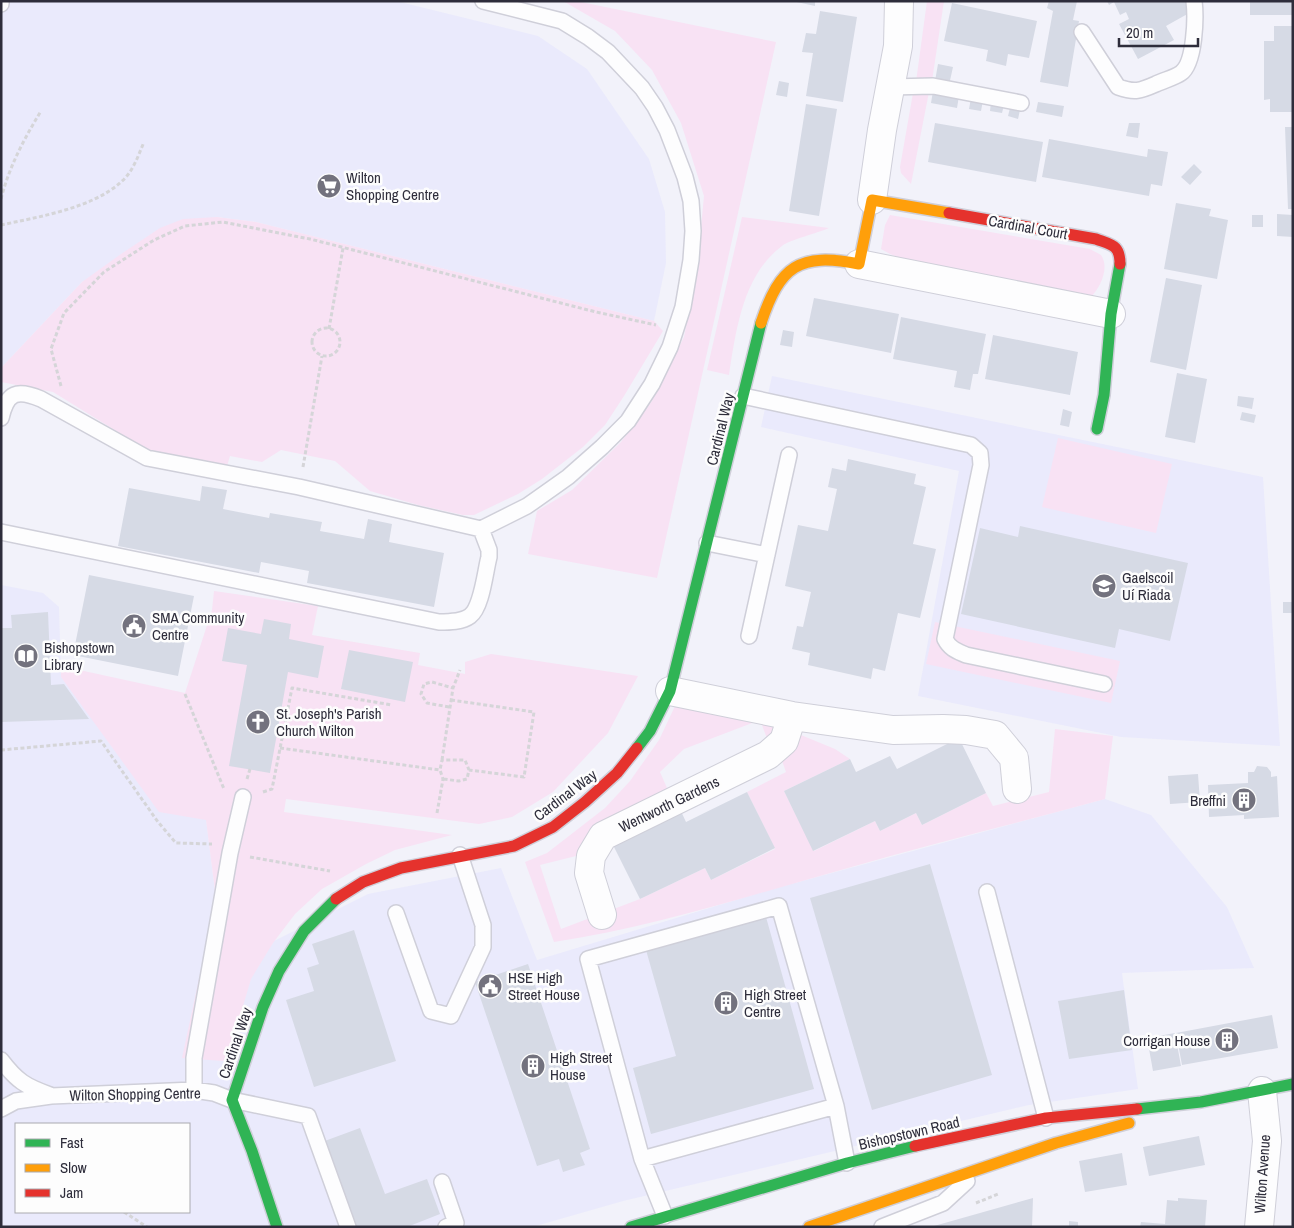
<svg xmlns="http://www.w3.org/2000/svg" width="1294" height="1228" font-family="'Archivo Narrow',sans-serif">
<rect width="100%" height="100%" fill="#f2f2fa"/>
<path fill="#eaeafc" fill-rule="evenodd" d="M1,1H396L538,36L587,69L649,159L665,212L666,263L654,321L256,222L217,217L82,282L1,368Z
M772,376L1263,477L1280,746L1121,737L918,696L959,471L761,427Z
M1,585L43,593L59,607L61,677L206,819L216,899L183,1057L242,957L368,894L501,868L537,960L769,890L1105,799L1151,815L1227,907L1254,968L1122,973L1138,1089L1029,1105L623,1201L532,1227H1ZM16,1124H189V1212H16Z"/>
<path fill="#f8e2f4" d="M563,1H576L776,42L657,578L528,554L537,511L572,490L621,442L652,401L684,337L697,270L704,196L681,123L652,70L615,31Z
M927,1H944L932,81L916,82Z
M929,92L911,184L901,173L900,167L913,93Z
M890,215L1090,249C1093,251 1098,253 1101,255C1110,268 1100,288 1091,297L906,260L890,254L881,249L885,225Z
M217,217L256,222L654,321L663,331L624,396L605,425L583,447L542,479L518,494L474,515H463L418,505L370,491L335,461L281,450L262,462L230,456L227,466L147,450L53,392L1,382V368L82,282L121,254L160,228L183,219Z
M742,217L829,228C818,233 789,240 782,246C743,275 736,330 729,375L707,370Z
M1058,438L1172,464L1156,533L1042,507Z
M214,591L318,606L312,635L420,653L418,665L465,674V662L491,654L638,676L608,733L553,792L512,817L479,824L286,799L284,812L452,835L395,850L366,864L322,889L295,914L273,943L251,979L238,1023L232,1053L223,1061L182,1058L216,899L206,820L159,812L61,677V666L185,693L212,610Z
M935,622L1120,661L1111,703L926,664Z
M687,695L782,728L768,741L760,720L684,749L660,772L667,788L594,829L579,868L576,856L540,865L561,929L640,899L705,868L711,880L775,849L747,792L786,772L781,758L801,735L835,749L850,759L784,791L814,851L875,821L880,831L916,813L922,825L986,793L993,806L1049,792L1055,729L1113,736L1105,799C1019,823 933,843 848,868C751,895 654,927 554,942L525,862L547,853L605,808L630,781L659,740L675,706Z"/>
<path fill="#d6dae5" d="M792,1H815V6Z
M1049,1H1077L1073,20L1079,21L1068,87L1040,82L1053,11L1047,8Z
M1107,1H1185L1191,12L1166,26L1174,40L1138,59L1119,24L1129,19L1126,12L1120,15L1114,2L1109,5Z
M1250,1H1293V15H1250Z
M952,3L1037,21L1029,58L1008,54L1006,66L986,61L988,50L944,41Z
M820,11L857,17L843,102L806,96L813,53L802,52L806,33L816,34Z
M1274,26H1293V112H1270V99L1264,100V41H1274Z
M938,64L953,67L949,85L935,81Z
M779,81L789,83L787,97L776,95Z
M933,91L959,96L957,108L931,103Z
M971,98L983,100L981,111L969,109Z
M991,102L1004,105L1002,113L990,111Z
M1038,102L1064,106L1062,117L1036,112Z
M806,104L837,109L819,216L789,211Z
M1010,108L1020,110L1018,119L1008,116Z
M935,123L1043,142L1036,182L928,162Z
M1129,123H1140L1138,138L1126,136Z
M1285,127H1293V209H1288Z
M1049,139L1147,157L1148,149L1168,152L1162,186L1151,184L1149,196L1042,177Z
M1194,164L1202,172L1190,185L1181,177Z
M1176,203L1211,209L1209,216L1228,220L1217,279L1164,269Z
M1277,214L1293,215V237L1277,236Z
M1252,215H1263V227H1252Z
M1166,278L1202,285L1186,370L1150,362Z
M814,298L899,314L891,353L806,336Z
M901,317L986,334L978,374H973L970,390L954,387L957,371L893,359Z
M783,330L794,332L792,347L780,345Z
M993,335L1078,352L1070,395L985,379Z
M1177,373L1207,379L1195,443L1165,437Z
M1238,396L1254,398L1252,409L1237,406Z
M1063,409L1072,412L1069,427L1060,425Z
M1242,412L1256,415L1254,423L1240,420Z
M848,459L916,474L914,484L926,487L913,544L936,549L920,618L898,613L885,671L873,668L871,679L808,665L810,653L792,649L797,626L803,627L811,592L785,586L798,525L828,531L837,489L828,487L832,468L846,471Z
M202,486L227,490L223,509L269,518L270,513L322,522L320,531L364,539L368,519L392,524L389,542L444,553L434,607L307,583L309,571L261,562L259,573L118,546L129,488L200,501Z
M1020,526L1188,563L1170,641L1119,629L1115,648L961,614L980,528L1018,537Z
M89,575L194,596L178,676L73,655Z
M1283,602H1293V613H1283Z
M48,612L51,685L64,684L89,719L2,722L1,628H12L11,615Z
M264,619L291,624L289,639L324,646L318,678L288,672L270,773L229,766L247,665L222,661L228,628L261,634Z
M349,650L413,662L405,702L341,689Z
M959,738L986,793L922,825L916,813L880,831L875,821L813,851L784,791L850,759L856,772L890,756L897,769Z
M1257,766L1267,767L1271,772V777L1277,776L1279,817L1244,819V815L1209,817L1208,785L1248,783V772H1254Z
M1198,774L1200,802L1170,804L1168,776Z
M747,792L775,848L711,880L705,868L640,899L611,841L679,807L686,822Z
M930,864L992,1075L872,1110L810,898Z
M766,917L814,1089L651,1134L633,1068L676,1056L646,950Z
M354,930L396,1061L314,1087L286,1000L314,991L307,968L319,964L312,944Z
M528,964L590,1149L580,1153L585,1165L563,1172L559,1159L537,1166L475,982Z
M1124,990L1132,1050L1069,1059L1058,1001Z
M1272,1015L1278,1048L1182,1065L1176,1033Z
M1175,1033L1181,1066L1153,1071L1147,1038Z
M360,1128L385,1194L427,1179L440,1214L407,1227H353L322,1142Z
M1199,1136L1205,1165L1149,1176L1143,1147Z
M1122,1153L1127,1185L1085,1192L1079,1161Z
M1033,1198L1032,1227H934V1226Z
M1178,1198L1207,1200L1205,1227H1140L1141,1222L1165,1224L1167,1200L1178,1201Z
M1069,1221L1078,1222V1227H1069Z"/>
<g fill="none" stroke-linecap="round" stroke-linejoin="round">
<defs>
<path id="lane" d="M1,4V1
M1082,32L1118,87C1135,93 1140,91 1156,84C1164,80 1174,78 1181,73C1195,63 1196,17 1194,1
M890,87L933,86L1021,103
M743,396L971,445L980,453L981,465L945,639C950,649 957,651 966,655L1104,684
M1,418C7,392 17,389 41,399L147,458L299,487L481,529L527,506L568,477L602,447L628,421L652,384L670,347L683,307L691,260L693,231L691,201L685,177L667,130L655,107L642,88L608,52L588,37L562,21L483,1
M1,532L439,622C449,622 462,622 470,616C482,607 485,572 489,557V550L481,529
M707,543L767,555
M749,636L789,455
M987,892L1046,1118
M396,913L431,1011L451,1016L483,947V925L460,855
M1,1060C17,1081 25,1086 50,1095
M194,1090V1058L230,853L243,797
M1,1109L16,1101L51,1096L194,1090L214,1093L232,1100L308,1116L348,1227
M642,1159L836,1106
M442,1182L456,1223L446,1227
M665,1216L642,1159L588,959L779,906L836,1106L847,1163
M882,1227L943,1203L967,1181"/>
<path id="street" d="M872,200L882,130L898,46L899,1
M859,264L1111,314
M670,691L792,716L893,730L943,729L966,730L995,735L1014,758L1017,789
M602,915L589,873L591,856L603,836L768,755L784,741L792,716
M1259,1227L1267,1141L1262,1091"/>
<path id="fast" d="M1097,429L1104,395L1111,314L1120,264
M637,748L650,731L670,691L761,323
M1137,1109L1201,1102L1293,1084
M277,1227L252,1151L232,1100L263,1007L279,971L304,931L336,899
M631,1227L847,1163L915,1146"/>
<path id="slow" d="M761,323C780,266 799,252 859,264L872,200L949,213
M809,1227L1056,1143L1129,1123"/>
<path id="jam" d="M949,213L1096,239C1112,245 1120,245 1120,264
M336,899L363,882L401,868L514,846L553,827L585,802L617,773L637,748
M915,1146L1046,1118L1137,1109"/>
</defs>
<use href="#lane" stroke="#cfcfd9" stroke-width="18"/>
<use href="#street" stroke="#cfcfd9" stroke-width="30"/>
<use href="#fast" stroke="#cfcfd9" stroke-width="14"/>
<use href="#slow" stroke="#cfcfd9" stroke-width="14"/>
<use href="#jam" stroke="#cfcfd9" stroke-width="14"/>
<path stroke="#d5d5d8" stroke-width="3" stroke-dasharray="4 2.5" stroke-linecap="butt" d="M1,199C9,167 24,139 41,111
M1,225C38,217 93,208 121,182C133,172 138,156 144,142
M312 342a14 14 0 1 1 28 0a14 14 0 1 1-28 0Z
M329,329L343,248
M61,386L51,349L64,313L104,272L154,240L185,226L223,222L310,239L596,312L656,325
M303,467L322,356
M185,694L224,789
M451,700L534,712L524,777L469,770
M449,707L427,703L421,694L424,684L432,682L453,688
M280,748L440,770
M1,750L101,741L158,822L176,843L212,844
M442,760L453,688L460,670
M247,779L250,769
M263,792L272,789L292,688L392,705
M437,813L443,779L440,770L442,760H465L469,770L467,779L459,781L443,779
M250,857L330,871
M976,1203L998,1194
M124,1212L147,1227"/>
<use href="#lane" stroke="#fdfdfe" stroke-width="15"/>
<use href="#street" stroke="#fdfdfe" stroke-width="28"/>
<use href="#fast" stroke="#30b455" stroke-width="11"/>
<use href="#slow" stroke="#ff9f0a" stroke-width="11"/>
<use href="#jam" stroke="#e5322d" stroke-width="11"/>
</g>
<defs>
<symbol id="supermarket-disc" viewBox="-11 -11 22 22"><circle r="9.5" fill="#73727e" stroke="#fdfdfd"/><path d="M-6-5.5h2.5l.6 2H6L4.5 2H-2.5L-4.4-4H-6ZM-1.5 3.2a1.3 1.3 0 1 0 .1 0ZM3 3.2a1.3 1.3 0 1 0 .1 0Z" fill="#fff"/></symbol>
<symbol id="school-disc" viewBox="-11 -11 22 22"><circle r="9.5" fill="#73727e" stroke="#fdfdfd"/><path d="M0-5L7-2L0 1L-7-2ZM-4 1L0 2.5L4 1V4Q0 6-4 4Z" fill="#fff"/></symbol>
<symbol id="civic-disc" viewBox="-11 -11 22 22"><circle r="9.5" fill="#73727e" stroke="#fdfdfd"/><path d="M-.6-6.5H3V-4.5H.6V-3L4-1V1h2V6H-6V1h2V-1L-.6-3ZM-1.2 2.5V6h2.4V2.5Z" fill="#fff"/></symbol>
<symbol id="library-disc" viewBox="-11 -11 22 22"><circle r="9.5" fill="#73727e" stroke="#fdfdfd"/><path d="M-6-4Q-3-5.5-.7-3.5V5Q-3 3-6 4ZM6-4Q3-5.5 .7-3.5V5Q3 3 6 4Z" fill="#fff"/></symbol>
<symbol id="church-disc" viewBox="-11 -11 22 22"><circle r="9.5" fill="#73727e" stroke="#fdfdfd"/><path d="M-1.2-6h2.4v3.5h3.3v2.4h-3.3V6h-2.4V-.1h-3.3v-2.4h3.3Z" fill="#fff"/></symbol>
<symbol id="building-disc" viewBox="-11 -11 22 22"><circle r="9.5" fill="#73727e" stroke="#fdfdfd"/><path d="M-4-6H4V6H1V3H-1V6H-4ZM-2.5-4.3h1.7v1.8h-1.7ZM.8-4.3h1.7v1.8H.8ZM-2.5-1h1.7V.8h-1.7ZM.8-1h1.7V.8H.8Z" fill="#fff"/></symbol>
</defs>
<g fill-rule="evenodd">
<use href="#supermarket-disc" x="315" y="172" width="28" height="28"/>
<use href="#school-disc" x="1090" y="572" width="28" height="28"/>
<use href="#civic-disc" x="120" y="612" width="28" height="28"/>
<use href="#library-disc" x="12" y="642" width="28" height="28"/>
<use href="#church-disc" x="244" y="708" width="28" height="28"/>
<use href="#building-disc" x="1230" y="786" width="28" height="28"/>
<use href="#civic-disc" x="476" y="972" width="28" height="28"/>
<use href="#building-disc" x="712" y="989" width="28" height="28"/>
<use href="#building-disc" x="1213" y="1026" width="28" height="28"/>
<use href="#building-disc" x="519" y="1052" width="28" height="28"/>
</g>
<g text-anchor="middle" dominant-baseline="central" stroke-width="5" stroke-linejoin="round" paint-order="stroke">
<g font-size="15" fill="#2e2d3b" stroke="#fdfdfd" text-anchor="start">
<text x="346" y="177">Wilton<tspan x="346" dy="17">Shopping Centre</tspan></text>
<text x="1122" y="577">Gaelscoil<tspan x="1122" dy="17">Uí Riada</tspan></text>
<text x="152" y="617">SMA Community<tspan x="152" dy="17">Centre</tspan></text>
<text x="44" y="647">Bishopstown<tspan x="44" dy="17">Library</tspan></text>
<text x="276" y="713">St. Joseph's Parish<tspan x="276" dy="17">Church Wilton</tspan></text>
<text x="1226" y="800" text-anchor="end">Breffni</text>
<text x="508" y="977">HSE High<tspan x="508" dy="17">Street House</tspan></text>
<text x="744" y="994">High Street<tspan x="744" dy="17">Centre</tspan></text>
<text x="1210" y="1040" text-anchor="end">Corrigan House</text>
<text x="550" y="1057">High Street<tspan x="550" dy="17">House</tspan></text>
</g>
<g font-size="15" fill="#2e2d3b" stroke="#fdfdfd">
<text transform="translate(1028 227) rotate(10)">Cardinal Court</text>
<text transform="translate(720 429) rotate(-76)">Cardinal Way</text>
<text transform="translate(565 795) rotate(-37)">Cardinal Way</text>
<text transform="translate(669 804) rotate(-26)">Wentworth Gardens</text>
<text transform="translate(235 1043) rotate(-71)">Cardinal Way</text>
<text transform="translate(135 1094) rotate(-1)">Wilton Shopping Centre</text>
<text transform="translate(909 1133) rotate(-13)">Bishopstown Road</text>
<text transform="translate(1262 1174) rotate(-86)">Wilton Avenue</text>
</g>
</g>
<rect width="1294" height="1228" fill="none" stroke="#2e2d3b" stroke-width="5"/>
<rect x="15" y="1123" width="175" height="90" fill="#fdfdfd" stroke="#aaaaaf"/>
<rect x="25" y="1139" width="25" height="8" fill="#30b455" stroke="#aaaaaf"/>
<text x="60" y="1148" font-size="15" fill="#2e2d3b">Fast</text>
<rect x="25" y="1164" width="25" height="8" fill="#ff9f0a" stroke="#aaaaaf"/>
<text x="60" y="1173" font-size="15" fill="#2e2d3b">Slow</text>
<rect x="25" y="1189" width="25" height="8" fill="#e5322d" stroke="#aaaaaf"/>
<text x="60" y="1198" font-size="15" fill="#2e2d3b">Jam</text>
<path d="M1119 38v8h79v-8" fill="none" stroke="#2e2d3b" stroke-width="2.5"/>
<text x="1126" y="38" font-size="15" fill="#2e2d3b" stroke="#fdfdfd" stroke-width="4" paint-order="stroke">20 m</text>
</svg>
